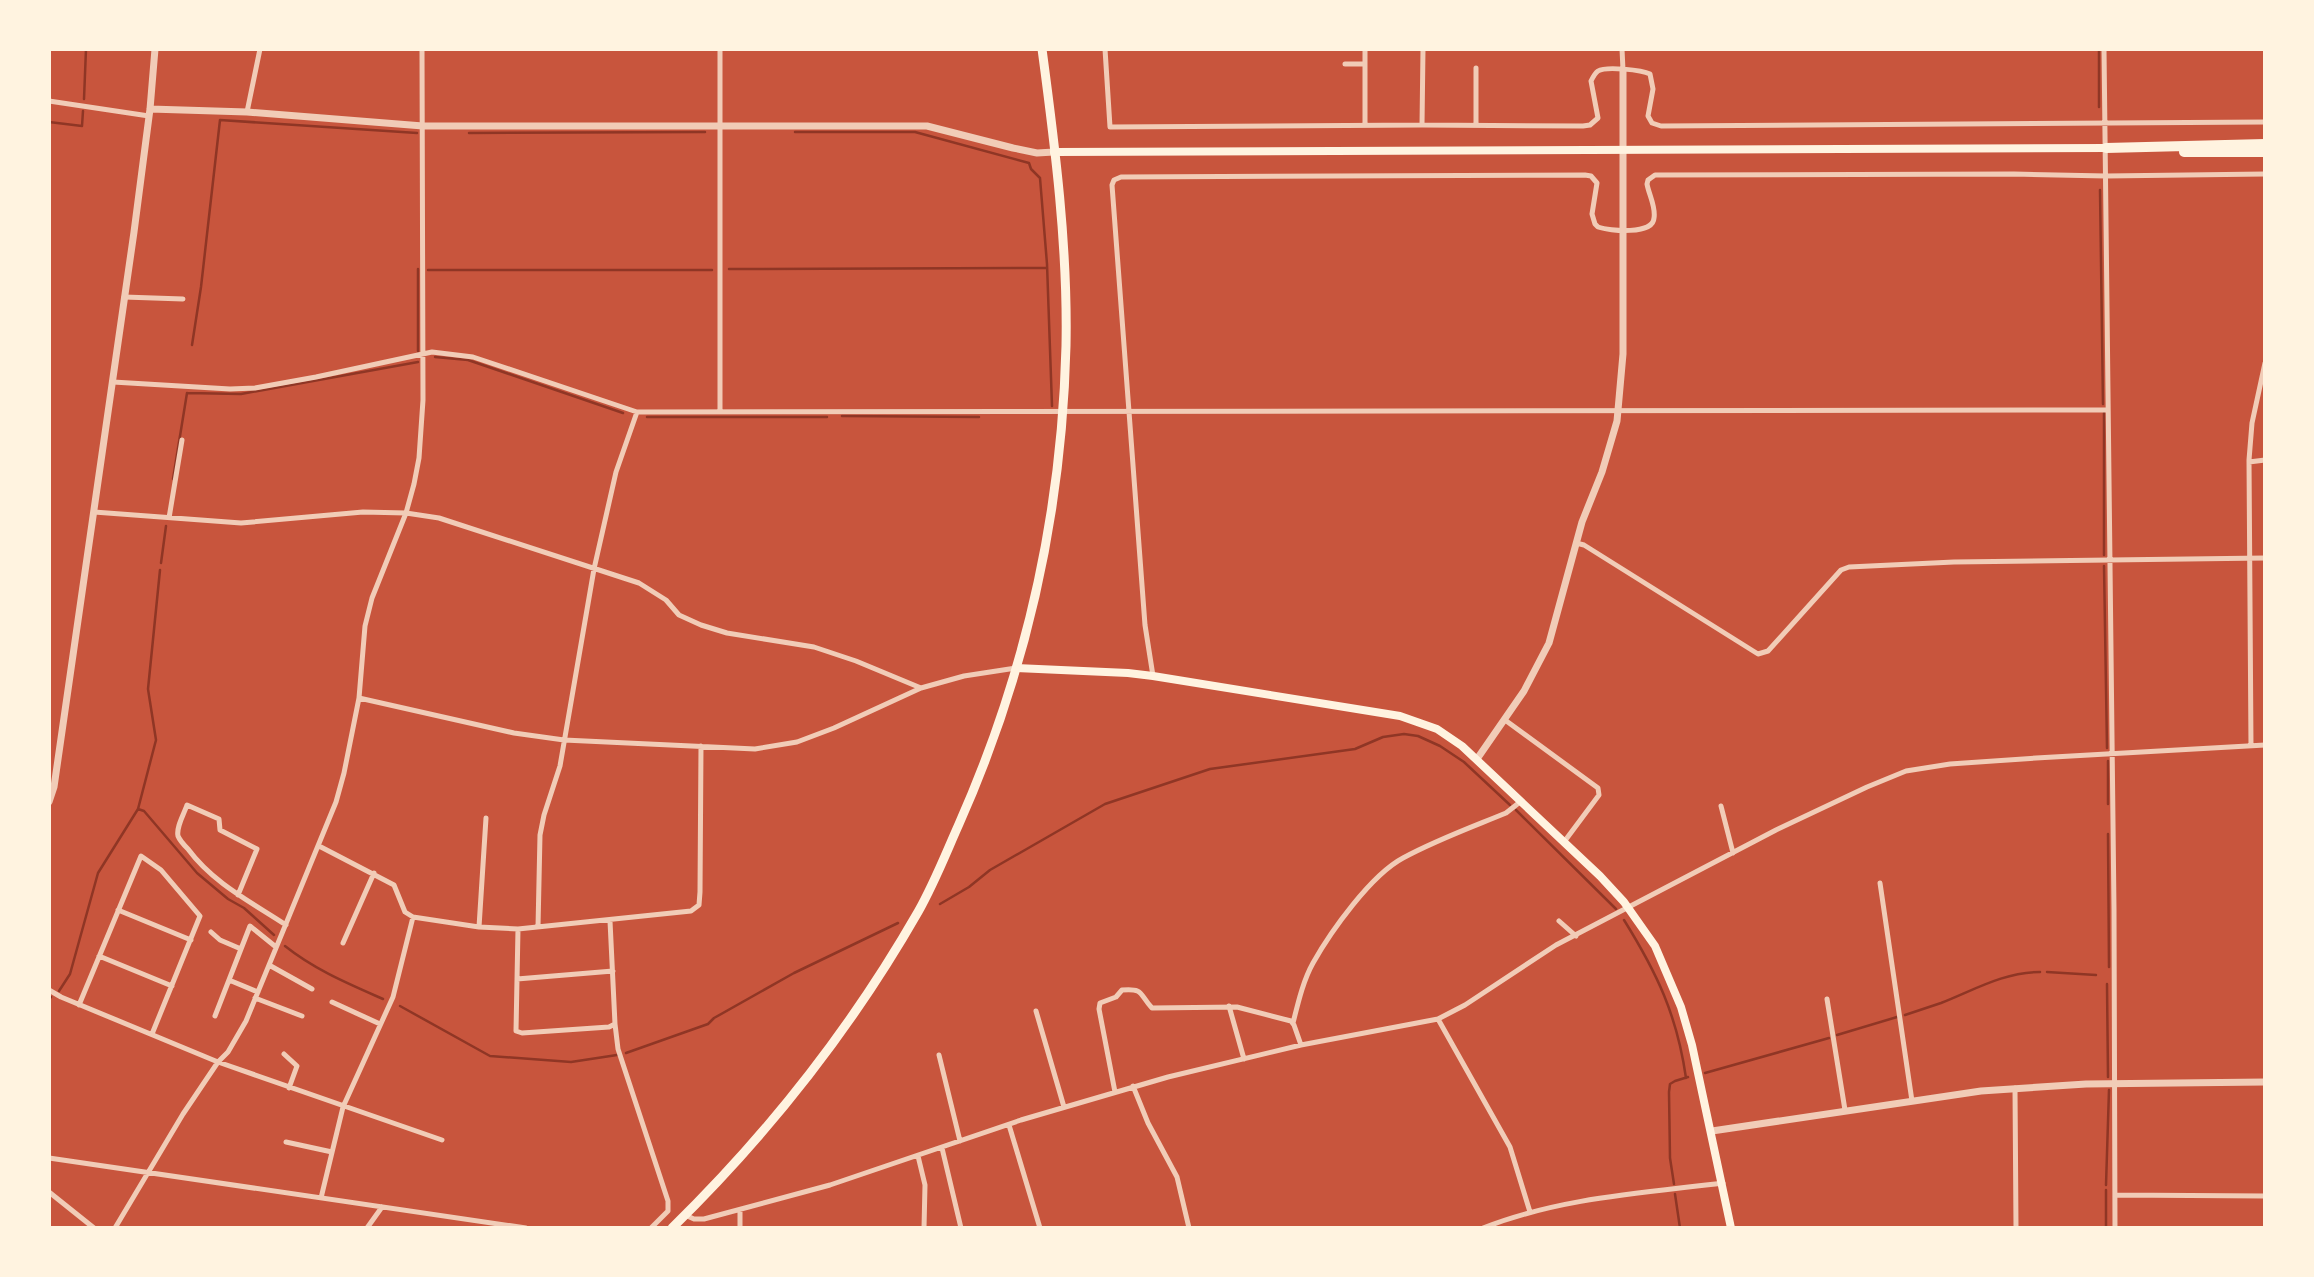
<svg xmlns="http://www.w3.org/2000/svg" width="2314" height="1277" font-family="Signika,sans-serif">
<rect width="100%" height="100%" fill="#c8553d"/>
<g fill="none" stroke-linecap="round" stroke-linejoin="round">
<path stroke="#8f3625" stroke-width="2.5" d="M2099,49V107
M84,99L86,49
M49,122L82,126L83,111
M795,132H915L1029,163L1031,169L1040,178L1047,264L1052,406
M469,133L705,132
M2100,190L2103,404
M418,269V351
M729,269L1047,268
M428,270H712
M192,345L201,287L220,120L417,133
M435,357L468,360L623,413
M187,393L241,394L418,362
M2104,413V555
M842,416L979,417
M647,417H827
M173,479L187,393
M161,563L166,526
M2104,566L2107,748
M2108,761V804
M138,809L156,740L148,689L160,570
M1516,810L1616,909
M2108,834L2109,967
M940,904L969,887L990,870L1105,804L1210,769L1355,749L1383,737L1404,734L1418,736L1440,746L1464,762L1510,805
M1624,920C1657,973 1677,1015 1686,1078
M285,946C315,970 349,984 383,999
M2047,972L2096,975
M2107,984L2108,1077
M59,991L70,974L98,873L138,809L144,811L197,873L228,899L244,908L274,935
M49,999L51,997
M400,1006L490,1056L571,1062L617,1055
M1905,1015C1917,1011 1929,1007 1941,1003C1974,990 2004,972 2040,972
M1837,1035L1897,1017
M626,1053L708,1024L714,1018L794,973L898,923
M1705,1073L1829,1038
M1674,1184L1670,1158L1669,1092L1670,1084L1675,1081L1688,1077
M2106,1185L2109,1090
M2106,1190V1228
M1675,1194L1680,1228"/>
<path stroke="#f1ccb7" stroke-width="5" d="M1105,49L1110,127L1422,125L1583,126L1590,125L1598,118L1591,81C1593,77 1595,73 1598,71C1606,66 1642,70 1650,74L1653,89L1648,116L1652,123L1661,126L2265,122
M1365,49V125
M1622,49L1623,70
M2104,49L2114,909L2115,1228
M1345,64H1365
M49,101L149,116
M247,112L260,49
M1422,125L1423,49
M1476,125V68
M124,297L183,299
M113,382L230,389L255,388L316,377L432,352L473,357L637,412L2108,410
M720,410V49
M2249,462L2265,460
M94,512L241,523L363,512L406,513L439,518L639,583L666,600L679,615L701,625L727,633L814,647L856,661L921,688
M169,518L182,440
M1576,543L1584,545L1758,654L1768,651L1841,570L1849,567L1954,562L2265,558
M1153,676L1145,625L1112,185L1114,180L1121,177L1585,175L1591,176L1597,183L1592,214L1595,224L1598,227C1610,231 1653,235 1654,218C1656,207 1649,195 1647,184L1648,180L1655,175L2014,174L2106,176L2265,174
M359,698L514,733L564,740L755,749L797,742L834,728L921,688L964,676L1016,668
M1505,720L1598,788L1599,795L1564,842
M2251,746L2249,460L2252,423L2265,363
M1721,806L1733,853
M319,846L394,885L405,912L413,917L479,927L518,929L691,911L699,905L700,892L701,746
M1880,883L1912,1101
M238,895L257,849L220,830L219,819L187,805C184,814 176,827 178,836C180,841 185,846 188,849C213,883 251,902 286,925
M118,910L191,940
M1559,921L1576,936
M479,927L486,818
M538,927L540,835L544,815L560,766L594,569L616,472L637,412
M518,929L516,1031L522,1033L609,1027L615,1024L610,921
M211,932L220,940L241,949L215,1016
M343,943L374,873
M241,949L250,926L276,947
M99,956L172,986
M269,965L312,989
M517,979L613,971
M229,980L258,992
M49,990L61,997L218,1062L442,1140
M255,998L302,1016
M1827,999L1845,1110
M332,1002L380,1024
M79,1005L141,856L161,870L200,916L152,1034
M1229,1006L1244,1059
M1036,1011L1064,1107
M1438,1019L1510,1147L1530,1212
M1293,1023C1298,1003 1303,981 1313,963C1331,931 1371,875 1403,858C1436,840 1472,827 1506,813L1520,802
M615,1024L618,1049L668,1201V1211L651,1228
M284,1054L297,1066L289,1088
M939,1055L960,1141
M1133,1086L1148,1123L1177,1177L1189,1228
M2015,1088L2016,1228
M1115,1092L1099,1009L1100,1003L1116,997L1122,990C1144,988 1139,994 1152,1008L1237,1007L1291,1021L1294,1025L1301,1045
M1009,1125L1040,1228
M286,1142L332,1152
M942,1148L961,1228
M918,1156L925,1185L924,1228
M49,1158L526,1228
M49,1192L94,1228
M2115,1195L2265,1196
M321,1198L343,1107L393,997L413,917
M740,1210V1228
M685,1215L694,1219H704L830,1185L1021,1120L1168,1077L1301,1045L1438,1019L1465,1005L1556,945L1776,830L1867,787L1906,771L1950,764L2036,758L2265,745
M115,1228L183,1114L218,1062L228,1052L246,1021L336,802L344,773L359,698L365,626L372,598L406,513L414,484L419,458L423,400L422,49
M367,1228L382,1207
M1483,1228C1559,1198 1642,1193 1723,1183"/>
<path stroke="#f1ccb7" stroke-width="7" d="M150,109L247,112L423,126H927L1013,148L1037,153L1054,152
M1477,759L1524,691L1549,643L1582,522L1602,472L1617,421L1623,354V70
M49,802L54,787L134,232L150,109L155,49
M1712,1131L1981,1091L2086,1084L2265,1082"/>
<path stroke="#fff3e0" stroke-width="8" d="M1054,152L2106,148
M1016,668L1128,673L1153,676L1400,716L1437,729L1462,746L1600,876L1624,902L1655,946L1681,1007L1692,1045L1731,1228"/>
<path stroke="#fff3e0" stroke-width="9" d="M672,1228C768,1134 851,1029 918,912C934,884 946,853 959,824C1026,673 1062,511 1066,346C1068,248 1055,146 1042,49"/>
<path stroke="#fff3e0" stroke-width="10" d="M2106,148L2265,144
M2184,152H2265"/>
</g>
<rect width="2314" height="1277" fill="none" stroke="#fff3e0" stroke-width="102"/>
</svg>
